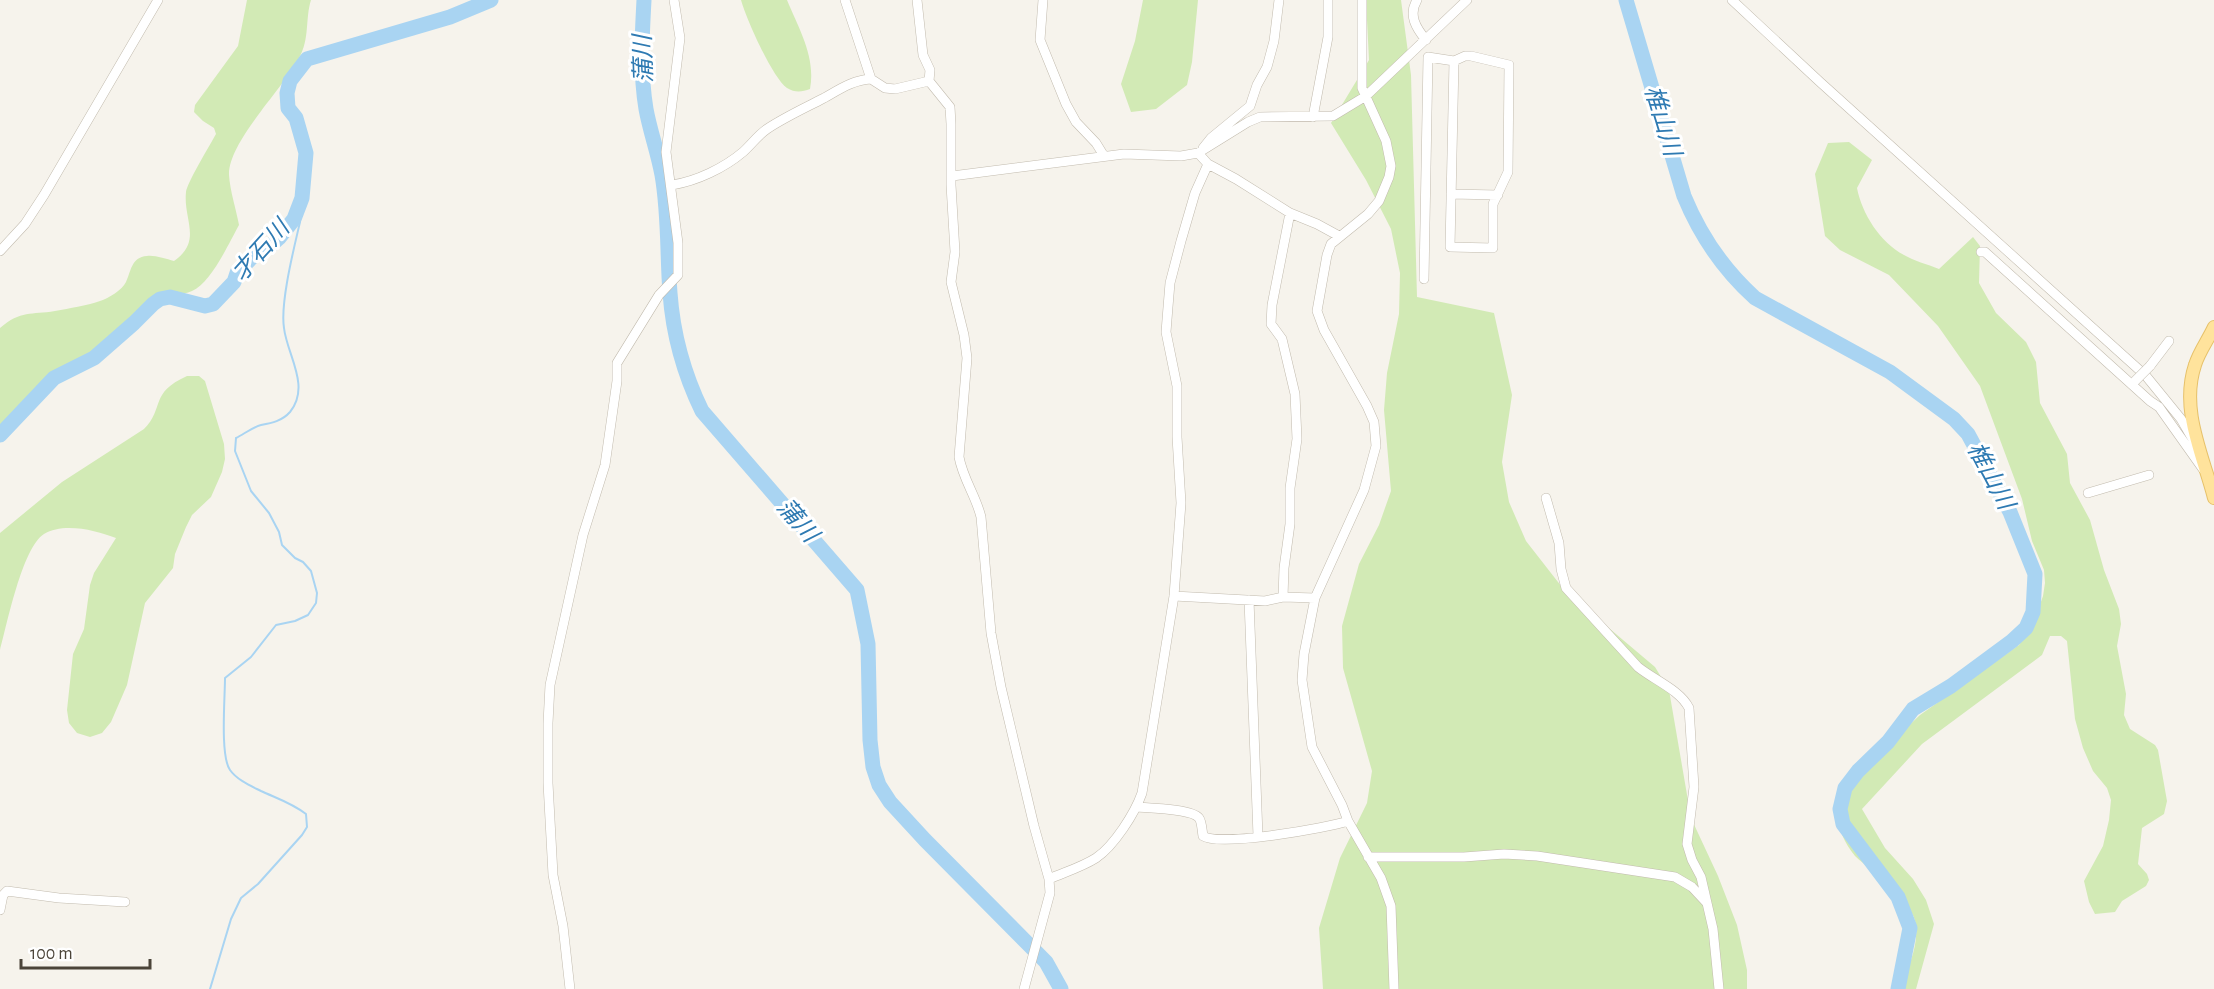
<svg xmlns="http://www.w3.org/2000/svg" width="2214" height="989" font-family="'Alegreya Sans','Noto Sans JP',sans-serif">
<rect width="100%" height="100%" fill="#f6f3ec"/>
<path fill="#d2eab5" d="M247,0H311C305,19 310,39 299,58C283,89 228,142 229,175C230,191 236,209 239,225C229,243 211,283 192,291C182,296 169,293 159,298L109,342L81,359L71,369L42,384L0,435V328C21,310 31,315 55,311C70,308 86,306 100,301C109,298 122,290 126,282C131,272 131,257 147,256C155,255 166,259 174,261C203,241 183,219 186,192C187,183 210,145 216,134L214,128L203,121L194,112L195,105L238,46Z
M741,0H787C799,29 816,57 810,89C802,92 795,93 787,88C772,77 746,18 741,0Z
M1143,0H1198L1192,62L1187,85L1156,109L1131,112L1121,84L1135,41Z
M1366,0H1401L1411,75L1417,297L1494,313L1512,395L1502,462L1509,502L1526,541L1565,591L1655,667L1669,690L1691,818L1718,876L1737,925L1747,970V989H1323L1319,928L1340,858L1367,803L1372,771L1343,668L1342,626L1359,564L1379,525L1391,491L1384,410L1387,373L1399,314L1400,273L1391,229L1366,180L1331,123L1369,60Z
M1849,142L1872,160L1857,188C1862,214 1880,242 1904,255C1914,261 1927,264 1939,269L1973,237L1980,246L1979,283L1996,313L2026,342L2036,362L2040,403L2067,454L2070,483L2090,520L2104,570L2119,609L2121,624L2117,646L2126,694L2124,715L2130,729L2155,745L2158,750L2167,801L2164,814L2142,828L2138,864L2147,874L2149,880L2146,886L2122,901L2115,912L2095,914L2089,902L2084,881L2103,846L2109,820L2111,800L2107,788L2093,771L2083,748L2075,719L2067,641L2061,636H2050L2042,655L1922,744L1862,809L1885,848L1913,879L1926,900L1934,924L1916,989H1899C1908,969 1918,948 1916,926C1915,902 1872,872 1855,856C1834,829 1835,812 1849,782L1920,715L2019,645L2034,622L2043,596L2045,583L2044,570L2032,541L2022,499L1980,386L1938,326L1889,275L1840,250L1825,236L1815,174L1828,143Z
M187,376H199L205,381L224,444L225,459L222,472L211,497L192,515L186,527L175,554L173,568L145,603L127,685L111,722L102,733L90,737L77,733L69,723L67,710L73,654L84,629L90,585L94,573L116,538C96,530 63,522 44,534C22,548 7,625 0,650V533L62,482L144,429C165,408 149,393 187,376Z"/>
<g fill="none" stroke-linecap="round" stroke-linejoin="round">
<path stroke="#a9d4f2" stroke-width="2" d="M210,989L231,919L241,898L258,884L302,835L307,827L306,814C292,803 276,798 261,791C251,786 237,780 230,770C220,756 225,698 225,678L251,657L276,625L295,621L308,615L316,603L317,593L311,571L303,562L295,558L282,545L279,532L269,513L251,491L235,451L236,438C244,434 253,427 261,425C272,423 282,421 290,412C311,386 287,355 284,328C280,303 294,248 300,222L298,210"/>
<path stroke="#a9d4f2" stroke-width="15" d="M644,0C642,36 640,73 646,109C650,131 658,153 662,175C669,215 667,254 670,293C673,335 684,374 702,411L857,590L868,644L870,740L873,767L879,785L890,802L925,840L1046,962L1061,989
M1626,0L1684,196C1700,235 1724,270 1755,298L1890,372L1954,419L1968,434L2010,512L2035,574L2033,612L2026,628L2012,641L1951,686L1913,709L1888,742L1858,771L1845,788L1840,809L1843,824L1898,897L1910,928L1898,989
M0,435L54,378L94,358L134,323L153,304L160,299L170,297L205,306L213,304L234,282L237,273L259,250L269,247L279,238L294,219L302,198L306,153L296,118L288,108L287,93L290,81L307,59L450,17L491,0"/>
<defs>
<path id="minor" d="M845,0L871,79L885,88L895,89L929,81L950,107L951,124V185L955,252L951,282L964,335L967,358L959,457C963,479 976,496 981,517L991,633L1001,687L1034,826L1049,879L1050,893L1024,989
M917,0L923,55L930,70L929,81
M1043,0L1040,40L1066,104L1076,122L1096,143L1104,156
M1362,0V88L1386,141L1391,166L1389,177L1379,201L1368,214L1331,244L1327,255L1317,311L1324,330L1367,406L1374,422L1376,446L1364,490L1315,598L1304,654L1302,680L1312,747L1342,805L1348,821L1381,878L1391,906L1394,989
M1417,0C1408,15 1416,28 1426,40
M1732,0L1820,82L2146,376L2181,419L2195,443
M1313,117L1328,37V0
M1203,148L1211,138L1250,106L1257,85L1267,67L1274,41L1279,0
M1198,153L1248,122L1260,117L1333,116L1366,96L1467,0
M952,176L1124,154L1181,156L1198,153L1208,164L1236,179L1290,213L1317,224L1339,236
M672,185C697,181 724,168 743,152C751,145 758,135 767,129C785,117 805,108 824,98C840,89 853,80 871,79
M1451,194L1498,195
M0,251L25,224L44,195L158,0
M1981,252H1985L2150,401L2159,407L2203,469
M1424,279L1428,57L1454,61L1465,56H1471L1509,65L1508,172L1493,204V248L1450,247L1454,61
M2150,366L2169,341
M2088,493L2149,475
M1546,498L1559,543L1561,569L1566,588L1638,667C1654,680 1680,690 1689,708L1694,787L1687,844L1692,860L1701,877L1713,929L1719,989
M1174,596L1265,601L1283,597L1315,598
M1283,597L1284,568L1290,524V488L1297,439L1295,394L1282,339L1271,324L1272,305L1290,213
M1249,600L1258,836
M1137,807C1149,808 1192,809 1199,818C1202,822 1202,831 1203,836C1219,847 1327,828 1348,821
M1368,857H1464L1504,854L1537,856L1675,877L1692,887L1706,902
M1049,879C1065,872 1082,867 1096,858C1114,846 1135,813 1142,793L1174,596L1181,503L1177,437V386L1166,332L1168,307L1170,283L1181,241L1195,193L1208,164
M0,910L3,895L7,891L59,898L125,902
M570,989L563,926L553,875L548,783V723L550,685L583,535L605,465L617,381V363L659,295L678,275V243L666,152L680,38L674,0"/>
<path id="major" d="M2214,327C2208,340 2199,352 2195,365C2180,410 2203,455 2214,498"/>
</defs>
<use href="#minor" stroke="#c2bbae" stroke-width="10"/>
<use href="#major" stroke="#e6c16a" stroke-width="14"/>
<use href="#minor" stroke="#fff" stroke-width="9"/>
<use href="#major" stroke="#ffe39c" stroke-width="12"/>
<defs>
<path id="minor-bridge" d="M2135,381L2150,366"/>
</defs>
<use href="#minor-bridge" stroke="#c2bbae" stroke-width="10" stroke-linecap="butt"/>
<use href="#minor-bridge" stroke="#fff" stroke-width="9"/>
</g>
<g text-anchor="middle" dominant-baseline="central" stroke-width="6" stroke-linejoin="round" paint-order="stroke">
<g font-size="24" font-style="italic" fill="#2e7ab2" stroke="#fff">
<text transform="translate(644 59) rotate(-92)">蒲川</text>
<text transform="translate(1662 121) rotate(73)">椎山川</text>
<text transform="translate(261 251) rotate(-48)">才石川</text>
<text transform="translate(1990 476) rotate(62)">椎山川</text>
<text transform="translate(797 521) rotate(49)">蒲川</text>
</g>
</g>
<path d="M21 959v9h129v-9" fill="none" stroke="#4b4439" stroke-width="3"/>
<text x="30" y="959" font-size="18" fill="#4b4439" stroke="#ffffff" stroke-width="4.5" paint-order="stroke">100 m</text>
</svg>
